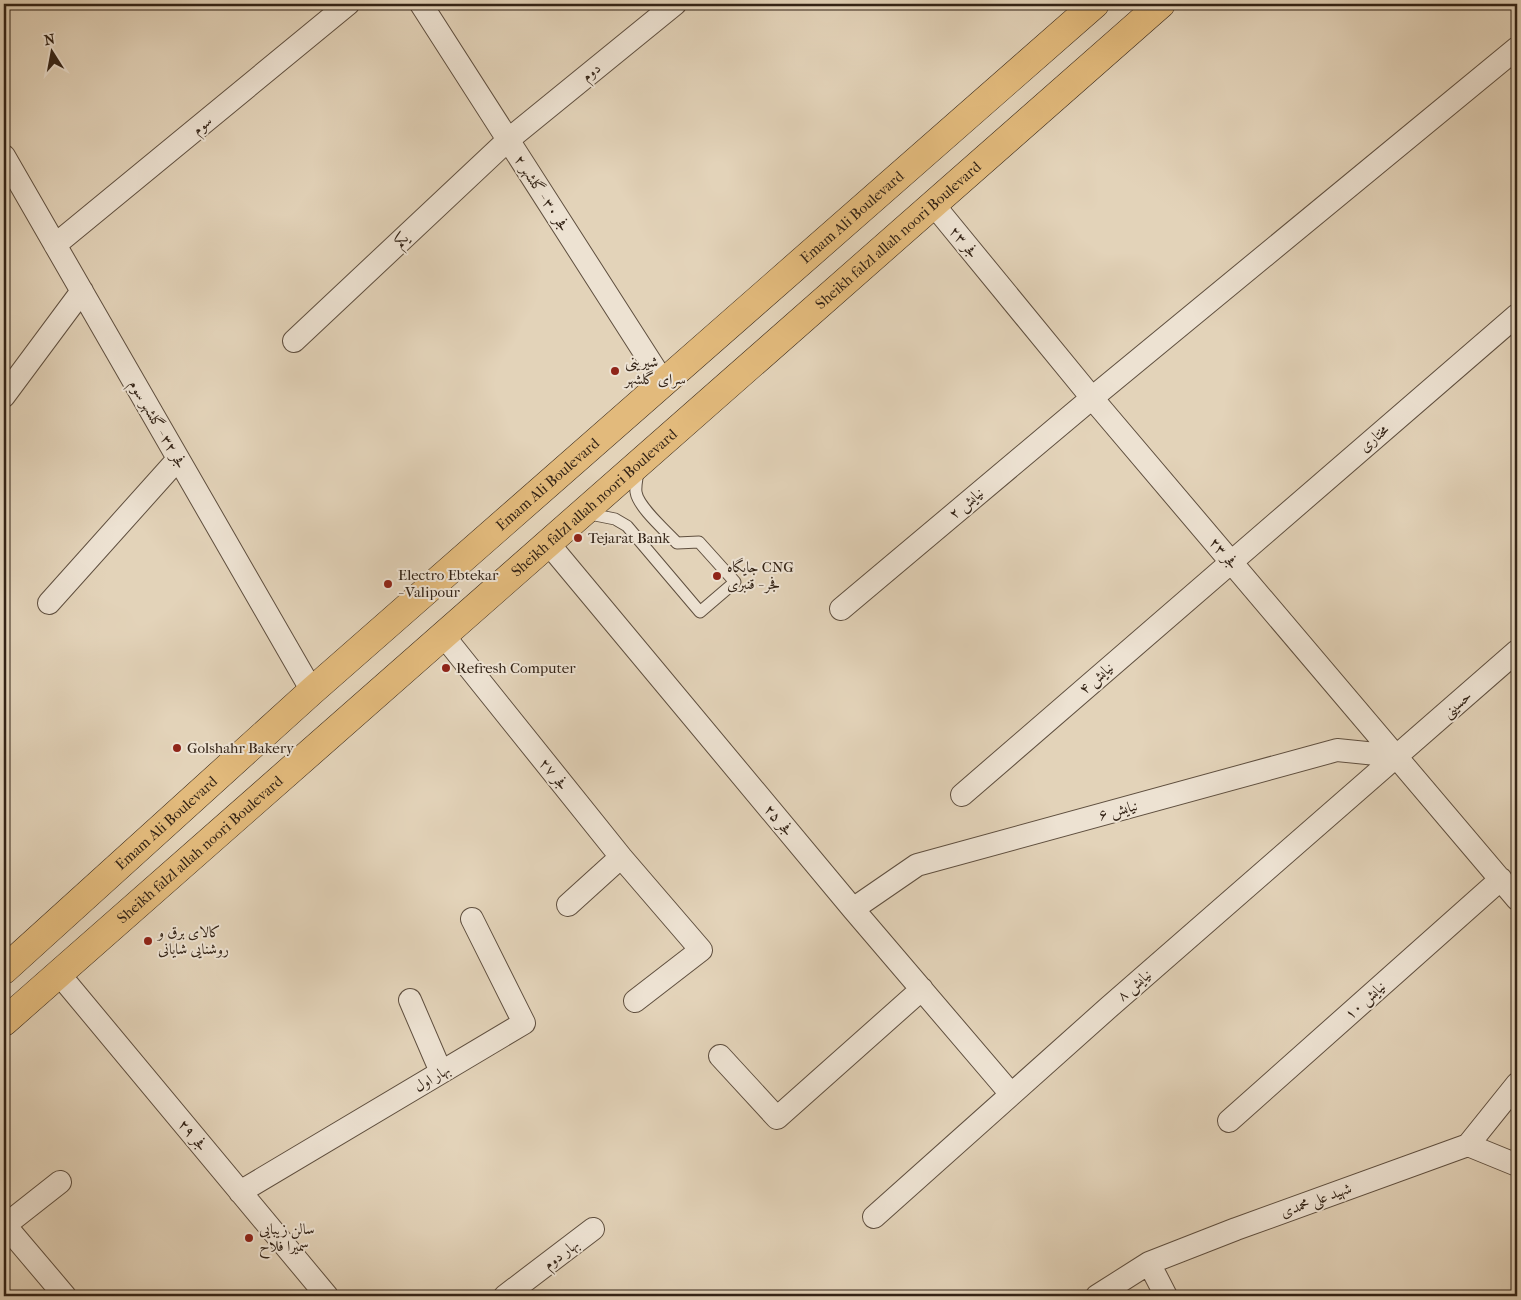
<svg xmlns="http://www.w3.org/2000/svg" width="1521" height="1300" font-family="'IM FELL French Canon',Amiri,serif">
<rect width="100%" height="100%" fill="#e3d3b9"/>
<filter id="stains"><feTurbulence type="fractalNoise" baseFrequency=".004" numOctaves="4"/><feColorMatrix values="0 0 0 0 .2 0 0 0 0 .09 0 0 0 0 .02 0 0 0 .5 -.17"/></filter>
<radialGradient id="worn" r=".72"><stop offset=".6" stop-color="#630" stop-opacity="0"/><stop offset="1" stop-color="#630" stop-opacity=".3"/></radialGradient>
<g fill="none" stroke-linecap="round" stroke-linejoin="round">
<defs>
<path id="lane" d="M585,513L615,519L627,526L700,612L735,582L699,542L677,543C666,531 638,507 636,492C635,485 638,476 638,468"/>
<path id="street" d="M421,4L664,383
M4,156L312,691
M933,204L1092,398L1517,899
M55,245L348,4
M294,341L508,140L675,4
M4,396L82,291
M548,543L853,909L1011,1094
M49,603L178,459
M841,609L1092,398L1517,48
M443,635L621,857L568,905
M962,795L1517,315
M621,857L701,950L635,1001
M853,909L917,865L1337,750L1396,756
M59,974L327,1296
M410,1000L441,1072
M720,1056L777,1118L922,989
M1229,1121L1501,879
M1468,1145L1517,1165
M240,1192L524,1023L472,919
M874,1217L1108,1008L1517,651
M4,1224L65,1296
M4,1226L60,1182
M1149,1263L1166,1296
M505,1296L593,1229
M1097,1296L1149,1263L1236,1229L1468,1145L1517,1084"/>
<g id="primary">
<path id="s1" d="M4,970L312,691L1095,4"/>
<path id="s2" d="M4,1022L1161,4"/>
</g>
</defs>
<use href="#lane" stroke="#5f4f3f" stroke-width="13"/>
<use href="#street" stroke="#5f4f3f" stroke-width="24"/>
<use href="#primary" stroke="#332316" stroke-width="29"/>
<use href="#lane" stroke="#ede2d2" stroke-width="11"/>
<use href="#street" stroke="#ede2d2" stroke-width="22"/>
<use href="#primary" stroke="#e2ba7c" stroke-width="28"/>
</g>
<g fill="#8f2418" stroke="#ede2d2" stroke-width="2">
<circle cx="615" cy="371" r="5"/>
<circle cx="578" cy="538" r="5"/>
<circle cx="717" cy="576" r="5"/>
<circle cx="388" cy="584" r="5"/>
<circle cx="446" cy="668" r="5"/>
<circle cx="177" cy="748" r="5"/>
<circle cx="148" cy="941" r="5"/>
<circle cx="249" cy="1238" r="5"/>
</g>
<g text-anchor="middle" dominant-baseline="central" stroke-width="4" stroke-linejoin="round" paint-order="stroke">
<g font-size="15" fill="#332316" stroke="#ede2d2">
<text transform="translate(591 72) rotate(-39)">دوم</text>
<text transform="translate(202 125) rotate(-40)">سوم</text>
<text transform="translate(542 193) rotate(57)">فجر ۳۰ - گلشهر ۲</text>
<text stroke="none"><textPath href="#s1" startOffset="1134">Emam Ali Boulevard</textPath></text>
<text stroke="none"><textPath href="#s2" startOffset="1191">Sheikh falzl allah noori Boulevard</textPath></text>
<text transform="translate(401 240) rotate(-43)">یکم</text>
<text transform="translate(964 242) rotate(51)">فجر ۲۳</text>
<text transform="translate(158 424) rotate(60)">فجر ۳۲ - گلشهر سوم</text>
<text transform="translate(1374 438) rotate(-41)">مختاری</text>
<text stroke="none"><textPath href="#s1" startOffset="729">Emam Ali Boulevard</textPath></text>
<text stroke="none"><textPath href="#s2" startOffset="786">Sheikh falzl allah noori Boulevard</textPath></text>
<text transform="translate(966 503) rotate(-40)">نیایش ۲</text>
<text transform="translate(1224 553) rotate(50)">فجر ۲۳</text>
<text transform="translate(1096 678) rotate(-41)">نیایش ۴</text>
<text transform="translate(1457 704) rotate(-41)">حسینی</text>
<text transform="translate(554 774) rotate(51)">فجر ۲۷</text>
<text transform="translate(1118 810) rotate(-15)">نیایش ۶</text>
<text transform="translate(779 820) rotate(50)">فجر ۲۵</text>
<text stroke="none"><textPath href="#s1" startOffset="219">Emam Ali Boulevard</textPath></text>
<text stroke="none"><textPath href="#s2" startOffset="261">Sheikh falzl allah noori Boulevard</textPath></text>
<text transform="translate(1134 985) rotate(-41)">نیایش ۸</text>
<text transform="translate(1365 1000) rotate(-42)">نیایش ۱۰</text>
<text transform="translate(432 1078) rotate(-31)">بهار اول</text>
<text transform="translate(193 1135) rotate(50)">فجر ۲۹</text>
<text transform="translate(1316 1200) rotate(-20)">شهید علی محمدی</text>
<text transform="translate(561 1254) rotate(-37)">بهار دوم</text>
</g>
<g font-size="15" fill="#332316" stroke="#ede2d2" text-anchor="start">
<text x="625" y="362">شیرینی<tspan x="625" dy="17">سرای گلشهر</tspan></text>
<text x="588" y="538">Tejarat Bank</text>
<text x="727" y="567">جایگاه CNG<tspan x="727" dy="17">فجر - قنبری</tspan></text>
<text x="398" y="575">Electro Ebtekar<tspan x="398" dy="17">- Valipour</tspan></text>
<text x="456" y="668">Refresh Computer</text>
<text x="187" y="748">Golshahr Bakery</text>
<text x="158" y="932">کالای برق و<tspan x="158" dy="17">روشنایی شایانی</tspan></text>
<text x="259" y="1229">سالن زیبایی<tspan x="259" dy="17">سمیرا فلاح</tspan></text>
</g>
</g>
<rect width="1521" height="1300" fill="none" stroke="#e3d3b9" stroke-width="20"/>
<rect x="5" y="5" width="1511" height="1290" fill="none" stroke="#332316" stroke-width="2.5"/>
<rect x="10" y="10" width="1501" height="1280" fill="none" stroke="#332316"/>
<g transform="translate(52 52) rotate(349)" stroke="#ede2d2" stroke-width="4" paint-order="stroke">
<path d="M0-4L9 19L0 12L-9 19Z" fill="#332316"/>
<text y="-8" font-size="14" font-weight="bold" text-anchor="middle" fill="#332316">N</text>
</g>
<rect width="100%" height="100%" filter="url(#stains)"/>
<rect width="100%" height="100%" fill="url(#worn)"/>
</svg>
